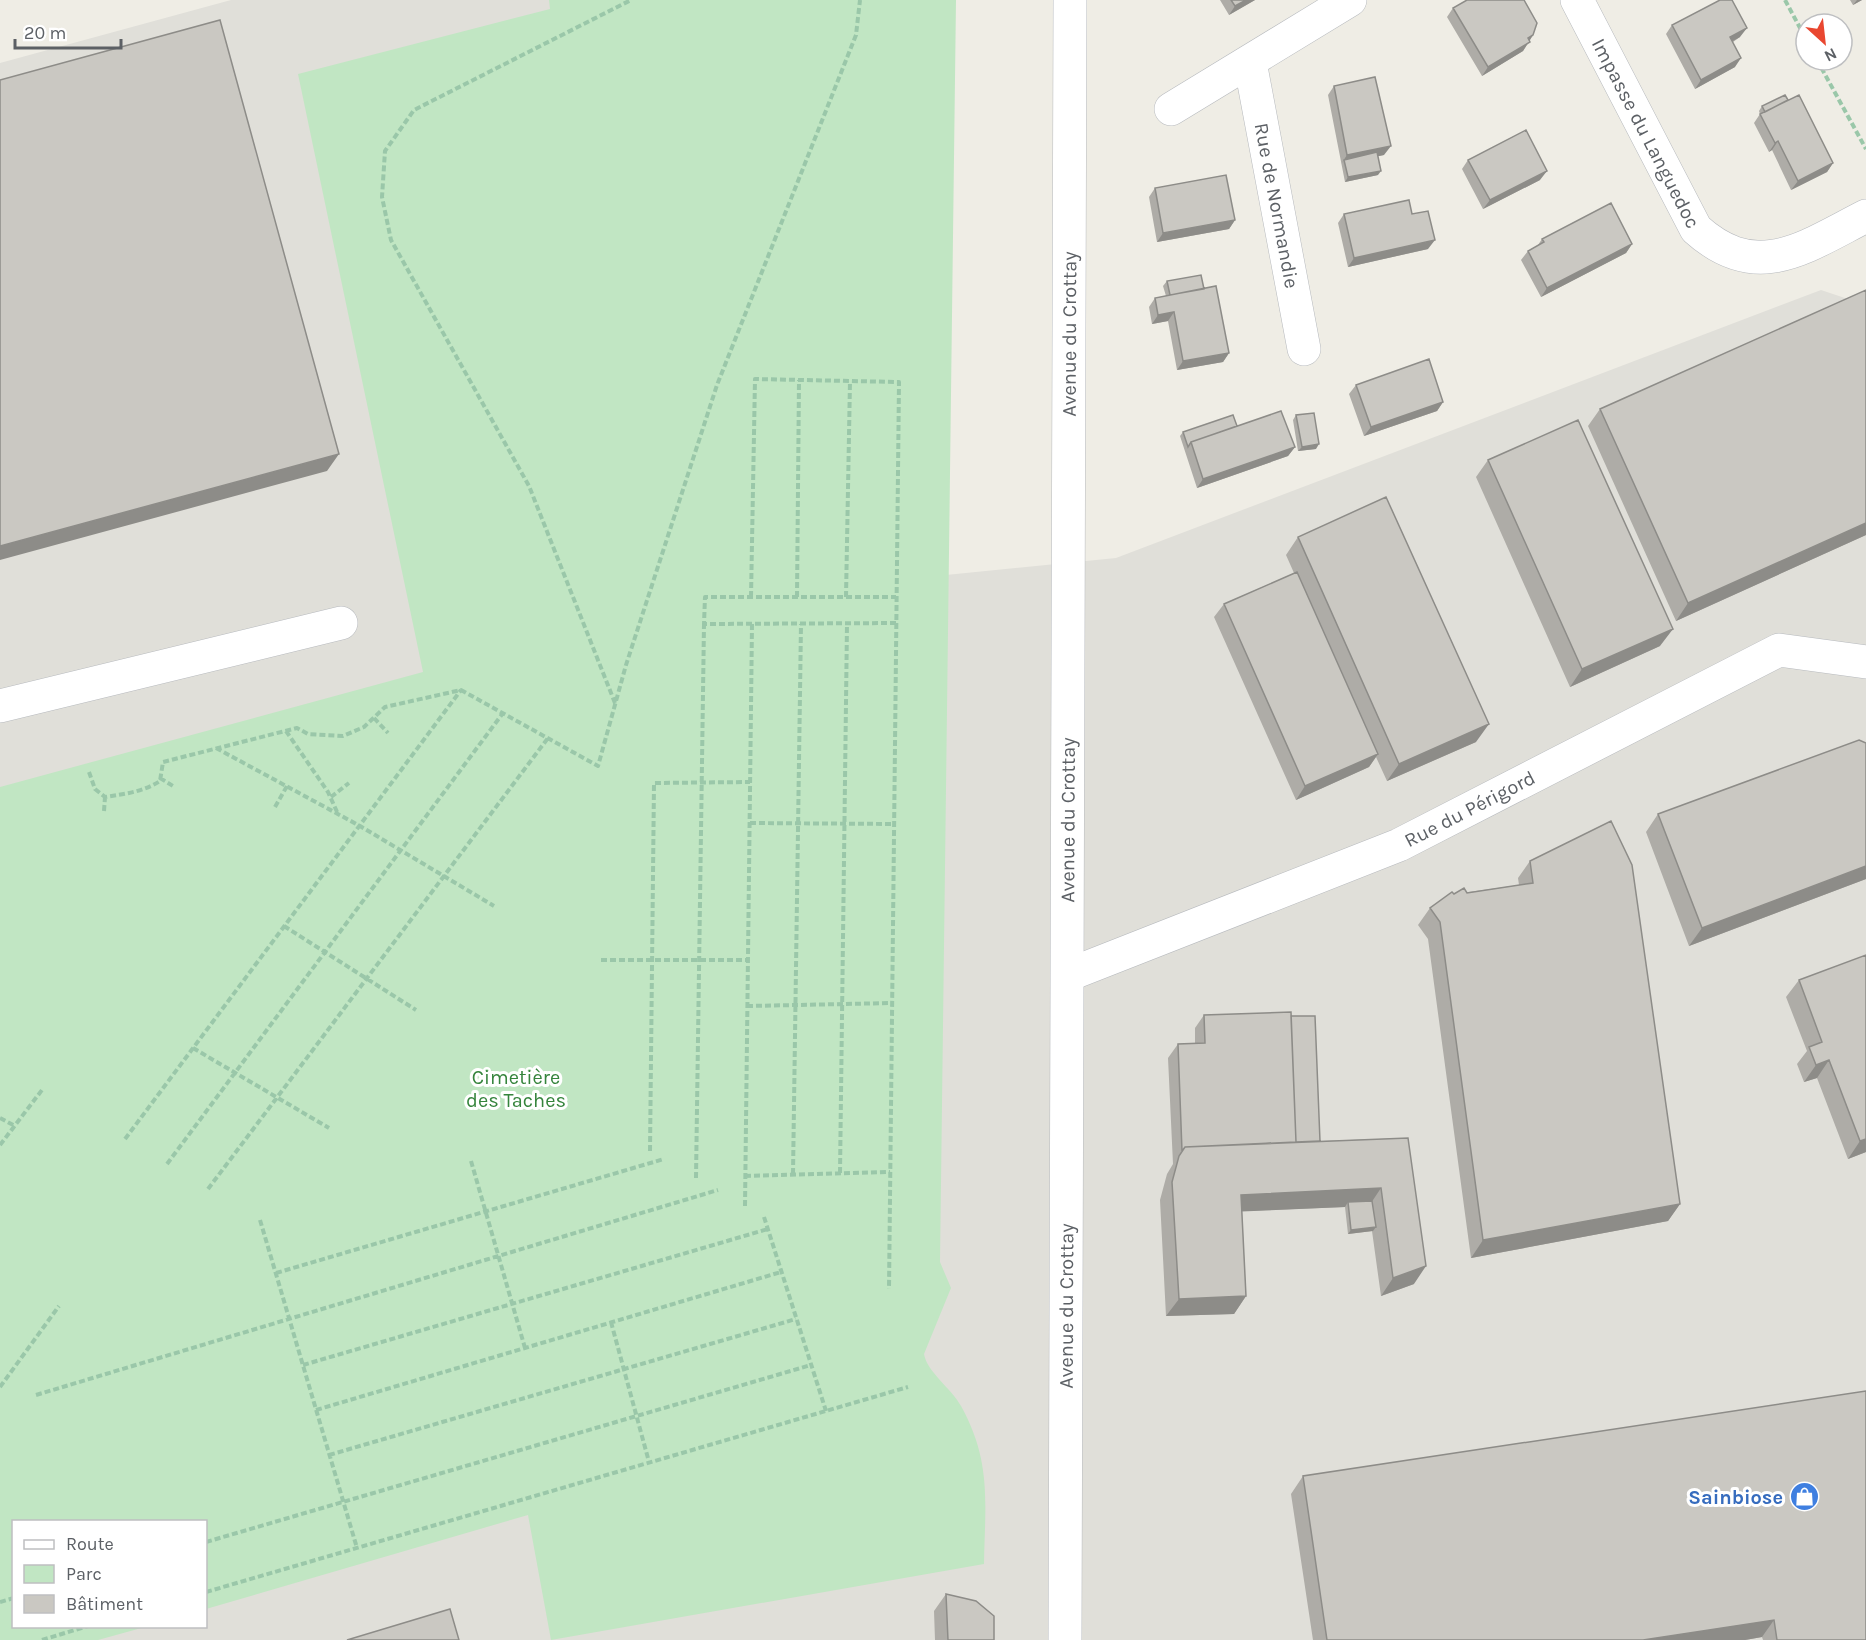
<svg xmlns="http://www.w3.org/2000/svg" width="1866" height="1640" font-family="Karla,sans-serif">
<rect width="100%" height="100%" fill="#efede5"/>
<path fill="#e0dfd9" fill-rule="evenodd" d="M231,0H944L926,577L1116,558L1821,290L1866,305V1640H0V63ZM14,1522H206V1626H14Z"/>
<path fill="#c1e6c3" d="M549,0H956L940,1262L951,1288L924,1354C927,1372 951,1388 961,1406C992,1462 985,1503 984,1564L551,1640L528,1515L206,1609V1522H14V1626L145,1627L98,1640H0V787L423,672L298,74L550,9Z"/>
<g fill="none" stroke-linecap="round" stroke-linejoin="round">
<defs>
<g id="minor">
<path id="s1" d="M1577,0L1696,229C1757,284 1805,247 1866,216"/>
<path id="s2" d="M1250,62L1304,349"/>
<path d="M1171,109L1350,0"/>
<path d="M0,706L341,623"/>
<path id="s3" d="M1068,975L1399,845L1779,650L1866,662"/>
<path id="s4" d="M1065,1640L1070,0"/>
</g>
</defs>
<use href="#minor" stroke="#b7babe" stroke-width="34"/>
<path stroke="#9ac7a9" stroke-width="4" stroke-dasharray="6 3" stroke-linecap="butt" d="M1785,0L1806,39
M1817,60L1866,149
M751,597L755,379L899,382L889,1289
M797,597L799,380
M846,597L850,381
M896,623L704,624L705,597H896
M615,703L529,486L391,240L382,197L385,151L414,110L631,0
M374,718L388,733
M286,731L328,792L338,814
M216,748L360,826L494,906
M89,772L95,789L105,797C124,794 143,792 160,781L163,762L297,728L308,734L343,736L364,727L385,707L461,690L598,766L626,665L717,385L856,35L860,0
M160,778L173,786
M331,797L349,783
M275,807L287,786
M104,811L105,797
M750,823L894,824
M284,926L416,1010
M601,960H748
M747,1006L892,1003
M193,1048L329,1128
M0,1118L15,1126
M125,1139L461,690
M0,1145L42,1090
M650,1151L654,783L750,782
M471,1161L525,1348
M167,1164L503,713
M840,1173L847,624
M793,1174L801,624
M745,1176L890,1172
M696,1178L704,624
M208,1189L548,738
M745,1206L752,624
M764,1217L826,1411
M260,1220L357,1548
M276,1273L664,1159
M611,1322L649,1462
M303,1365L768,1229
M0,1387L59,1306
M36,1395L718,1190
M316,1410L781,1272
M329,1455L796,1319
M206,1542L811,1365
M206,1592L908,1387
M0,1602L14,1598
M42,1640L88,1626"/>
<use href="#minor" stroke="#fff" stroke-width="33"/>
</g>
<path fill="#aeaca7" d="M1220,0H1255L1229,15Z
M1850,0H1862L1853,5Z
M1453,8L1533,35L1523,51L1482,76L1447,17Z
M1672,25L1740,37L1733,42L1735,67L1695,89L1666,34Z
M1334,86L1384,155L1378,156V175L1345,182L1328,95Z
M1788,100L1833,163L1827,172L1791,190L1772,150L1769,152L1754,123L1760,114L1759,111L1762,106Z
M1468,160L1540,180L1483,209L1462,169Z
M1155,188L1235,220L1229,229L1157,242L1149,197Z
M1344,214H1412L1428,249L1348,267L1338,223Z
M1542,239L1632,244L1626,253L1541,297L1521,260L1528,251L1538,245Z
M1167,281L1204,289L1229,353L1223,362L1177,370L1168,321L1152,324L1149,307L1155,298L1166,296L1163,286Z
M1866,290V535L1676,621L1588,426L1600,409Z
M1356,385L1443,402L1437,411L1364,436L1349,394Z
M1296,415L1316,449L1298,451L1293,420Z
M1237,426L1295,447L1288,456L1197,488L1180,436L1183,432Z
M1488,460L1660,646L1570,687L1476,477Z
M1298,537L1476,742L1387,781L1376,757L1369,767L1296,800L1214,617L1224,604L1294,573L1286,555Z
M1866,743V879L1689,946L1646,832L1658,814Z
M1530,861L1680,1204L1668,1221L1471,1258L1428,939L1418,925L1430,908L1454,894L1519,885L1518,878Z
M1799,980L1866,1152L1848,1159L1817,1078L1804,1082L1797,1064L1807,1051L1786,997Z
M1204,1015L1291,1016L1320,1141L1408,1138L1414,1284L1381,1296L1372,1231L1348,1234L1345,1207L1242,1211L1246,1296L1234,1314L1166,1316L1160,1200L1167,1174L1173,1164L1168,1058L1178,1044L1195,1043V1028Z
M1303,1476L1866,1640H1763L1762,1637L1745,1640H1313L1291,1494Z
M946,1594L994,1640H935L934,1611Z"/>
<path fill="#8d8c88" d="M1246,0H1255L1229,15L1235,6Z
M1857,0H1862L1853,5Z
M1747,28L1740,37L1724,46L1730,37Z
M1533,35L1523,51L1482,76L1488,67L1528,38Z
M1741,58L1735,67L1695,89L1701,80Z
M1778,141L1772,150L1769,152L1775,143Z
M1391,146L1384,155L1345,163L1344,160L1341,164L1347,155Z
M1833,163L1827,172L1791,190L1798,181Z
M1381,171L1378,175L1345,182L1348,177Z
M1547,171L1540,180L1483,209L1490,200Z
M1235,220L1229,229L1157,242L1163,233Z
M1435,240L1428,249L1348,267L1354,258Z
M1632,244L1626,253L1541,297L1547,288Z
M1174,312L1168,321L1152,324L1158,315Z
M1229,353L1223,362L1177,370L1183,361Z
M1443,402L1437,411L1364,436L1371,427Z
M1319,444L1316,449L1298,451L1302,447Z
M1295,447L1288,456L1197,488L1203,479Z
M339,454L327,471L0,560V546Z
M1866,523V535L1676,621L1688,603Z
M1673,629L1660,646L1570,687L1582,669Z
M1489,724L1476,742L1387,781L1399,764Z
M1378,754L1369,767L1296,800L1305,786Z
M1866,866V879L1689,946L1702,928Z
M1829,1060L1817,1078L1804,1082L1816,1065Z
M1866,1139V1152L1848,1159L1860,1141Z
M1381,1188L1369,1206L1348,1202L1345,1207L1229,1212L1241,1195Z
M1680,1204L1668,1221L1471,1258L1483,1240Z
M1376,1227L1373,1231L1348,1234L1351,1230Z
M1426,1266L1414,1284L1381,1296L1393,1278Z
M1246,1296L1234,1314L1166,1316L1179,1299Z
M1774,1620L1762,1637L1745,1640H1643Z"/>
<path fill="#cac8c2" stroke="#8d8c88" stroke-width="1.5" d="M1231,0H1246L1235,6Z
M1467,0H1524L1537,23L1533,35L1528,38L1530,42L1488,67L1453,8Z
M1720,0H1732L1747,28L1730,37L1741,58L1701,80L1672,25Z
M220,20L339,454L0,546V80Z
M1375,77L1391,146L1347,155L1334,86Z
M1785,95L1788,100L1765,112L1762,106Z
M1799,95L1833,163L1798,181L1778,141L1775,143L1760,114Z
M1526,130L1547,171L1490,200L1468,160Z
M1377,152L1381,171L1348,177L1344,160Z
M1226,175L1235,220L1163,233L1155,188Z
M1409,200L1412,214L1428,211L1435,240L1354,258L1344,214Z
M1611,203L1632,244L1547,288L1528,251L1544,242L1542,239Z
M1201,275L1204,289L1170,295L1167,281Z
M1216,286L1229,353L1183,361L1174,312L1158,315L1155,298Z
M1866,290V523L1688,603L1600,409Z
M1429,359L1443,402L1371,427L1356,385Z
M1281,411L1295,447L1203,479L1191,442Z
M1314,413L1319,444L1302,447L1296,415Z
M1233,415L1237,426L1191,442L1188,447L1183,432Z
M1578,420L1673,629L1582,669L1488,460Z
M1386,497L1489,724L1399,764L1298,537Z
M1297,572L1378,754L1305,786L1224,604Z
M1859,740L1866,743V866L1702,928L1658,814Z
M1611,821L1632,865L1680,1204L1483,1240L1440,922L1430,908L1452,892L1454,894L1464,888L1467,893L1533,883L1530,861Z
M1866,955V1139L1860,1141L1829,1060L1816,1065L1809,1047L1822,1042L1799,980Z
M1291,1012L1296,1142L1185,1147L1182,1151L1178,1044L1205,1043L1204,1015Z
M1291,1016H1315L1320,1141L1296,1142Z
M1408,1138L1426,1266L1393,1278L1381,1188L1241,1195L1246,1296L1179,1299L1172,1182L1179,1156L1185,1147Z
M1372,1201L1376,1227L1351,1230L1348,1202Z
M1866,1391V1640H1777L1774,1620L1643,1640H1327L1303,1476Z
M946,1594L976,1601L994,1616V1640H948Z
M450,1609L459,1640H347Z"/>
<defs>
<symbol id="shop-disc" viewBox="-11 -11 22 22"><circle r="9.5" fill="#3f7fe0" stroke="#fff"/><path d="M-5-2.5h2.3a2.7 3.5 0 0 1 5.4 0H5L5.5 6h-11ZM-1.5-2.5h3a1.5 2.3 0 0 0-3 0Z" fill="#fff"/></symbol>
</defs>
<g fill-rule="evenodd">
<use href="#shop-disc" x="1788" y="1480" width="33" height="33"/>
</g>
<g text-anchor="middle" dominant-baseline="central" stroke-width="6" stroke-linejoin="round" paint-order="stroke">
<g font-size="20" fill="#5c6065" stroke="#fff">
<text stroke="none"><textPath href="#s1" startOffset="150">Impasse du Languedoc</textPath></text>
<text stroke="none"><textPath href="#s2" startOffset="146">Rue de Normandie</textPath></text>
<text stroke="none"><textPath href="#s4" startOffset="1306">Avenue du Crottay</textPath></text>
<text stroke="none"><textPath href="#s3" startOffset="435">Rue du Périgord</textPath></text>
<text stroke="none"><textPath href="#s4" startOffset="820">Avenue du Crottay</textPath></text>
<text stroke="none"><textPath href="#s4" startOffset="334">Avenue du Crottay</textPath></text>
</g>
<g font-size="20" fill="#35843c" stroke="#fff">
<text x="516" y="1077">Cimetière<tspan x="516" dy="23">des Taches</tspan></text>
</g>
<g font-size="20" font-weight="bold" fill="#366cbe" stroke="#fff" text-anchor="end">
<text x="1783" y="1497">Sainbiose</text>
</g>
</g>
<rect x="12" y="1520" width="195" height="108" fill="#ffffff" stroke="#bebfc1" stroke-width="1.5"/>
<rect x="24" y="1540" width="30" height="9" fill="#ffffff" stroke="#bebfc1" stroke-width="1.5"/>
<text x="66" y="1550" font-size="18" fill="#5c6065">Route</text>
<rect x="24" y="1565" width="30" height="18" fill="#c1e6c3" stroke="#bebfc1" stroke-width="1.5"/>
<text x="66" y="1580" font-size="18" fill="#5c6065">Parc</text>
<rect x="24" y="1595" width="30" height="18" fill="#cac8c2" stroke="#bebfc1" stroke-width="1.5"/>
<text x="66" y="1610" font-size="18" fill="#5c6065">Bâtiment</text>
<g transform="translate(1824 42) rotate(153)"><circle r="28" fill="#ffffff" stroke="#bebfc1" stroke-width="1.5"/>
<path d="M0-4.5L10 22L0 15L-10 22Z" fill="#e94730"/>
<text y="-9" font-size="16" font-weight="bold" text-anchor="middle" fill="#5c6065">N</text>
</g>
<path d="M15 39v9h106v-9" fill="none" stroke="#5c6065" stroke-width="3"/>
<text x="24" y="39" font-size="18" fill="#5c6065" stroke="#ffffff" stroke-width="4.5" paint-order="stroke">20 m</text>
</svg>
